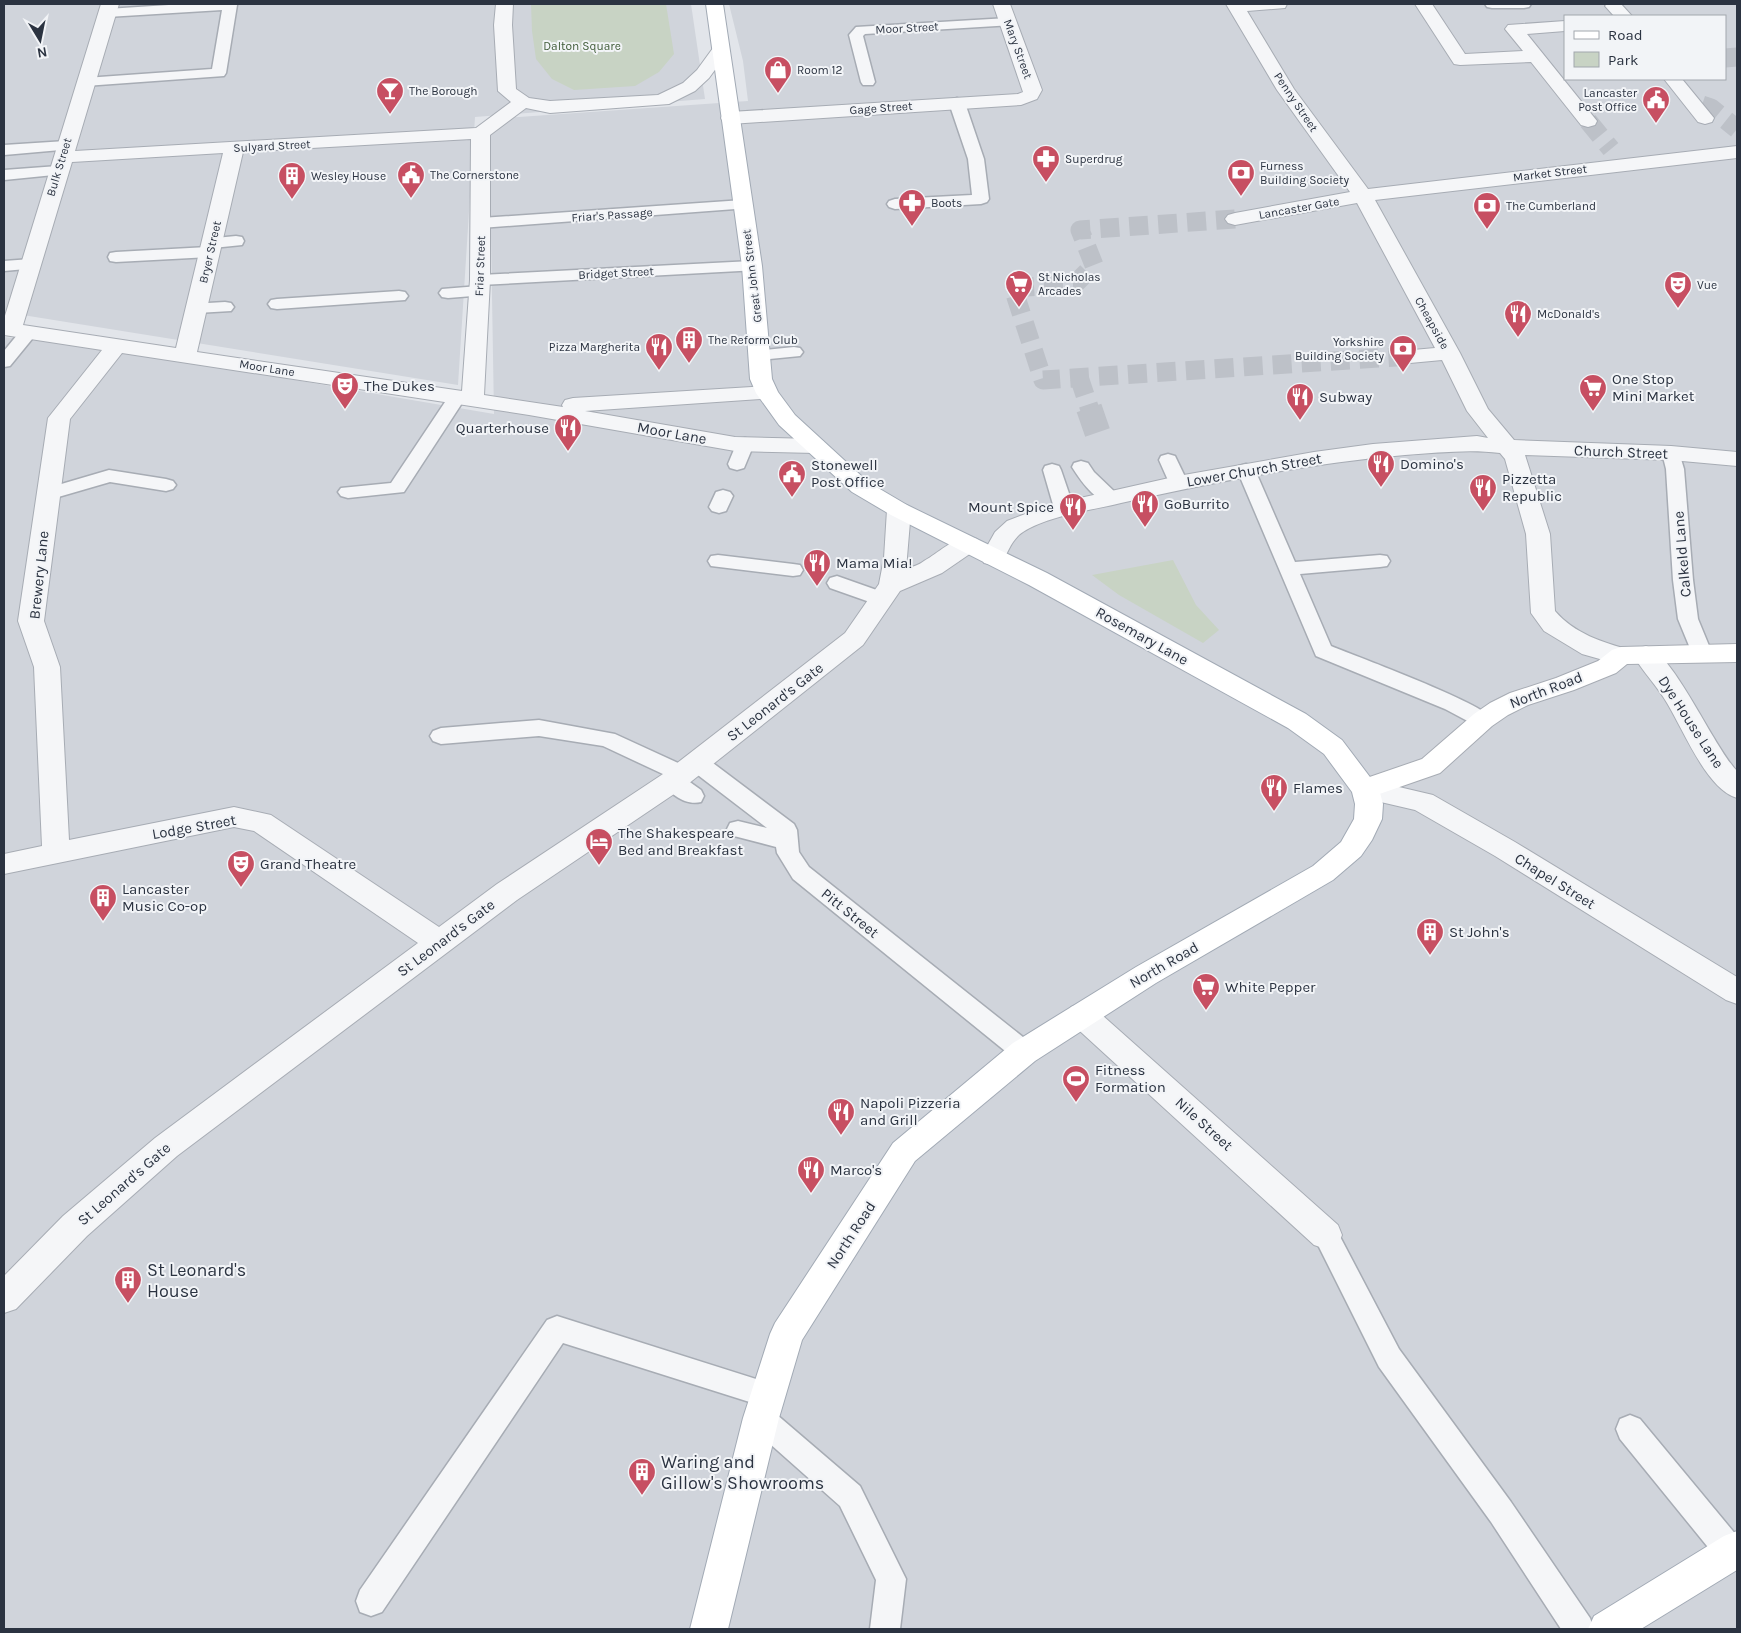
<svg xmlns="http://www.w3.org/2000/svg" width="1741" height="1633" font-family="Karla,sans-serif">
<rect width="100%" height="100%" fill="#e2e5ea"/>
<path fill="#d0d4db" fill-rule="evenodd" d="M4,4H691L705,99L475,117L458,385L4,312Z
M729,4H1737V1629H4V337L120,350L494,414L489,119L748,101L743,61ZM1565,16H1725V79H1565Z"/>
<path fill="#c8d3c4" d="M531,4H666L674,54L659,72L635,86L574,90L552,79L536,59L532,31Z
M1173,560L1196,605L1219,630L1203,643L1119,595L1092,575Z"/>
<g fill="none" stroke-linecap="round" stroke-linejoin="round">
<path stroke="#bdc1c8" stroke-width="19" stroke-dasharray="19 10" stroke-linecap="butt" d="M1725,58L1737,57
M1702,105L1711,108L1737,129
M1588,121L1611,149
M1235,219L1080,230L1094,265L1075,284L1013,288L1043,380L1410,356
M1079,377L1090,410"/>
<path stroke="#bdc1c8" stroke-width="26" stroke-dasharray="26 12" stroke-linecap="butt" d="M1089,408L1099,437"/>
<defs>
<path id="lane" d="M184,4L237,5L226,73L224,76L85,86L80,85L78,82L80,79L85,78L212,69L222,10L107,17L102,16L100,13L102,10L107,9Z
M1485,4H1531L1529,7L1524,8H1492L1487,7Z
M1008,18L1013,19L1015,22L1013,25L865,34L863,36L875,82L873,85H863L861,82L849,35L856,27Z
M957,98L962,100L965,103L984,159L989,199L987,202L981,204L895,209L889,207L887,204L889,201L895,199L972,195L968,159L949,103L952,100Z
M66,141L72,143L74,146L72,149L4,155V145Z
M58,166L64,168L66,171L64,174L4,180V170Z
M743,200L749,202L751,205L749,208L481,228L475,226L473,223L475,220L481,218Z
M236,236L242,237L244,241L242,245L213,248L218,252L216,256L210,257L116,262L110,261L108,257L110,253L116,252L208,247L203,243L205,239Z
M31,259L37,260L39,264L37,268L4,271V261Z
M752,261L758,262L760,266L758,270L480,285L474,284L472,280L474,276L480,275Z
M479,286L485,287L488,291L485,295L448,298L442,297L439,293L442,289Z
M399,291L405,292L408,296L405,300L277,309L271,308L268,304L271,300L277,299Z
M225,302L231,303L234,307L231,311L197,313L191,312L188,308L191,304Z
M28,328L34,329L37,333L10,366L4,367V351L22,329Z
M794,347L800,348L803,352L800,356L760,360L754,359L751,355L754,351Z
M457,392L463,393L466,397L404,492L348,498L341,496L338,492L341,488L391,483L451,393Z
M745,438L752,440L754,444L744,468L737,470L730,468L728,464L738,440Z
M1671,447L1678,449L1684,469L1693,580L1698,619L1712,653L1709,658L1702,660L1695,658L1692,653L1678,619L1673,580L1666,469L1662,453L1664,449Z
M1168,454L1175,456L1188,483L1185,487L1178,489L1171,487L1159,460L1161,456Z
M1081,461L1088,463L1094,472L1117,494L1120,498L1117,502C1098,507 1081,481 1072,467L1074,463Z
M1052,464L1059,466L1061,470L1074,508L1071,512L1064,514L1057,512L1054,508L1043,470L1045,466Z
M1246,464L1253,466L1255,470L1295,562L1380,555L1387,556L1390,561L1387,566L1380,567L1300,574L1331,646C1358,657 1483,703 1494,720L1491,725L1483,728L1475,725L1445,709L1316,656L1237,470L1239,466Z
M109,470L166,479L173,481L176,485L173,489L166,491L110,482L48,500L41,498L38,494L41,490Z
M723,490L730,492L733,496L726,511L719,513L712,511L709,507L716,492Z
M718,555L793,564L800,565L803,570L800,575L793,576L711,566L708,561L711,556Z
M837,576L888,594L891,599L888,604L881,606L830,588L827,583L830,578Z
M539,720L615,734L689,768L686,763L689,757L697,755L705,757L794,824L797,830L799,852L809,867L1033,1045L1036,1052L1033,1059L1024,1062L1015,1059L793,879L777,853L776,847L730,835L727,829L730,823L738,821L767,828L690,769L693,774L687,780L701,790L704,796L701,802C686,806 669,794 662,781L665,775L603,746L539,736L441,744L433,741L430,736L433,731L441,728Z
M1326,1223L1335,1227L1399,1349L1511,1502L1590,1618L1594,1629H1561L1491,1522L1379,1367L1313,1235L1317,1227Z
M557,1316L778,1386L782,1395L778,1404L769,1408L860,1486L906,1579L900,1629H870L876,1580L840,1506L751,1427L747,1418L751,1409L759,1405L563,1343L382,1612L371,1616L360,1612L356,1601L360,1590L547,1320Z
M1630,1415L1640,1419L1737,1536V1564L1731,1567L1720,1562L1620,1439L1616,1429L1620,1419Z"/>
<path id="street" d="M101,4H119L75,151L476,128L511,102L498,91L494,25L496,4H513L512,25L516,89L529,98L550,101L658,95L683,83L697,70L713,48L719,47L725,48L728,52L709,78L695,91L669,104L550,113L526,108L490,135V280L484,395L563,407L562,405L565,400L573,398L767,386L775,388L778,393L775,398L585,411L735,437L815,439L823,441L826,446L823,451L815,453L735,451L529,415L122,353L70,419L44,621L60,667L69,840L234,807L271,815L439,927L497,884L663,774L845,633L879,584L884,558L887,510L891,505L899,503L907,505L911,510L906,569C912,567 919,565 924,561C941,552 956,533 977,539L980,544L977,549L942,573L900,591L863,645L683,788L517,900L177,1156L87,1236L16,1309L4,1313V1276L63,1216L155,1138L418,943L254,831L234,827L4,874V854L42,846L34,667L18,621L48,418L102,350L4,335V319ZM471,139L470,280L462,391L197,352L243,152ZM223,153L176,348L23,325L72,162Z
M993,4H1010L1042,90L1037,99L1021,105L730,124L723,122L721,118L723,114L730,112L1018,94L1023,92Z
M1226,4H1287L1285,8L1247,11L1294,89L1368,189L1737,146V158L1375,200L1460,353L1488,409L1514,440L1671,446L1737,452V466L1671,460L1525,455L1550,534L1555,611C1575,634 1602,642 1630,650L1634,656L1630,662L1621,665L1582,654L1544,631L1531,613L1526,534L1505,459L1500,453C1468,449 1437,453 1405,455C1310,463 1214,482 1121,503C1093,510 1047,516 1023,532C1012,539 1008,552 1002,563L993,565L984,563L981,557L995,532L1007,521L1049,505L1178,476L1314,452L1373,444L1477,436L1488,438L1467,411L1442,360L1410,363L1402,361L1399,356L1402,351L1435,348L1357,203L1235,225L1228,223L1225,219L1228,215L1235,213L1350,192L1277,90Z
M1415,4H1432L1465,54L1523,51L1505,29L1508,25L1565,21V31L1527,34L1597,121L1595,125L1588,127L1581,125L1531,62L1460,65L1454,64Z
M1607,4H1621L1632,16H1614L1605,6Z
M1664,79H1682L1714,118L1712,122L1705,124L1698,122Z
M1646,646C1674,654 1713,746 1737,771V798C1707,790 1683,729 1667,703C1657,686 1643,672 1633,655L1637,649Z
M1365,779L1433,795L1515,842L1737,977V1004L1726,1000L1495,856L1415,810L1355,796L1351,789L1355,782Z
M1082,1003L1093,1007L1338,1225L1342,1235L1338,1245L1326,1249L1314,1245L1071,1023L1067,1015L1071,1007Z"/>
<path id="secondary" d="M1737,644V662L1627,664L1616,673L1574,690L1528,705L1508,715L1492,726L1440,773L1365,799L1355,796L1351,789L1355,782L1422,759L1474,714L1490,703L1510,693L1556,678L1598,661L1612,650L1621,647Z"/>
<path id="primary" d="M706,4H723L762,266L772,379L778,392L795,415L868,482L907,505L1047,573L1306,714L1342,740L1379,789L1383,804L1382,819L1372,840L1361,856L1333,880L1156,983L1035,1061L915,1161L802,1340L779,1418L728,1629H690L743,1418L770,1334L775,1323L893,1143L1013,1043L1136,967L1313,866L1341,842L1354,819L1355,804L1352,792L1324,754L1288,728L1029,585L891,515L852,492L779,425L756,393L750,379L742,266Z
M1737,1531V1570L1641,1629H1588L1594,1616L1724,1536Z"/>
</defs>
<use href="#lane" stroke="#a7acb4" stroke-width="3"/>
<use href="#street" stroke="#a7acb4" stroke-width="2"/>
<use href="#secondary" stroke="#a7acb4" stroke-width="2"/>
<use href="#primary" stroke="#a2aab5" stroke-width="2"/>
<use href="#lane" fill="#f5f6f8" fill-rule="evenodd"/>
<use href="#street" fill="#f5f6f8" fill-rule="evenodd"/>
<use href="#secondary" fill="#fff" fill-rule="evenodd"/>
<use href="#primary" fill="#fff" fill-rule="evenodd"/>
</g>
<defs>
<symbol id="shop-pin" viewBox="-11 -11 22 30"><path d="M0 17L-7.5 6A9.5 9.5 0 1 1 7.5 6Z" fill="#c74f62" stroke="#f2f4f7"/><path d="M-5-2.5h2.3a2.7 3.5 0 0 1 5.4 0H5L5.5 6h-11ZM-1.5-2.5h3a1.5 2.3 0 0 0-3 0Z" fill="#fff"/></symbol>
<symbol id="bar-pin" viewBox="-11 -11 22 30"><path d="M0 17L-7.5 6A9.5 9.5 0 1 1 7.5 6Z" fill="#c74f62" stroke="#f2f4f7"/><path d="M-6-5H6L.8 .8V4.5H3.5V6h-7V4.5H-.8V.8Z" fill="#fff"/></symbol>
<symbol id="civic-pin" viewBox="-11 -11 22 30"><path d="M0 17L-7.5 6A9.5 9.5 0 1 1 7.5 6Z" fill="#c74f62" stroke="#f2f4f7"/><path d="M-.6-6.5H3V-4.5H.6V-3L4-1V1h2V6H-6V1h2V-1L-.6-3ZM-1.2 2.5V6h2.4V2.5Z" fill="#fff"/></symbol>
<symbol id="pharmacy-pin" viewBox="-11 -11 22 30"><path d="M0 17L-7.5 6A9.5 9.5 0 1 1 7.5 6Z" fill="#c74f62" stroke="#f2f4f7"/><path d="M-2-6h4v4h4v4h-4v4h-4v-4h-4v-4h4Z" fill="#fff"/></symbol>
<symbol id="bank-pin" viewBox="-11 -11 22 30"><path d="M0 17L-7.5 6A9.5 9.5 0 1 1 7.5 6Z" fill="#c74f62" stroke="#f2f4f7"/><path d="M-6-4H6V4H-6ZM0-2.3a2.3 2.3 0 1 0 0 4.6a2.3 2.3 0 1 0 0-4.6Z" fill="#fff"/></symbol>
<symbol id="building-pin" viewBox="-11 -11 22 30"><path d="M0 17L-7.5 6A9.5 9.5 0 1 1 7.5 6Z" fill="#c74f62" stroke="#f2f4f7"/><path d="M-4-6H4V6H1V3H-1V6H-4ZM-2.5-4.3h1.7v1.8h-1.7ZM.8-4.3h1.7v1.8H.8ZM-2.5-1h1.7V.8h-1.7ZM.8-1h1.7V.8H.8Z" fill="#fff"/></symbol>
<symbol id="supermarket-pin" viewBox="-11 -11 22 30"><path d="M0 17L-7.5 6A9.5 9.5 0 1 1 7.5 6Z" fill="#c74f62" stroke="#f2f4f7"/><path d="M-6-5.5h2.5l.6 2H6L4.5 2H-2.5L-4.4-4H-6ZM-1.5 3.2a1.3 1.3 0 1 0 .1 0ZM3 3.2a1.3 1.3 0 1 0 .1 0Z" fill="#fff"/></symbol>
<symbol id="theatre-pin" viewBox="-11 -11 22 30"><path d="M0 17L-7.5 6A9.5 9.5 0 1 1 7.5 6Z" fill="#c74f62" stroke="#f2f4f7"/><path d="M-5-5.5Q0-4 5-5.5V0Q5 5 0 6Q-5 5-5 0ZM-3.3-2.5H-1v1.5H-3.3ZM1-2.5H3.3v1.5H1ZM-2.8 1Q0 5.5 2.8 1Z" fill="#fff"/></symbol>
<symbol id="restaurant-pin" viewBox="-11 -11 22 30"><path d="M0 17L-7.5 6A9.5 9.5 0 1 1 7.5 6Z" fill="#c74f62" stroke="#f2f4f7"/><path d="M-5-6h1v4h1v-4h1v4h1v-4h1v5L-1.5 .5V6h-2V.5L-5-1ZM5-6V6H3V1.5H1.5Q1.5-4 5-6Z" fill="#fff"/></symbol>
<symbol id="hotel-pin" viewBox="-11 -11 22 30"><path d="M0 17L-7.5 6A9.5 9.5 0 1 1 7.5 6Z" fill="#c74f62" stroke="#f2f4f7"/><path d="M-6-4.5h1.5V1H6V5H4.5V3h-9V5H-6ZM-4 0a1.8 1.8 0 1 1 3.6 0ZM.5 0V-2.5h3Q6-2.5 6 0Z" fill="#fff"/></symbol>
<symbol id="stadium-pin" viewBox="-11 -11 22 30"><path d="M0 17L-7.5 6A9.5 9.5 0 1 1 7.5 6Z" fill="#c74f62" stroke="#f2f4f7"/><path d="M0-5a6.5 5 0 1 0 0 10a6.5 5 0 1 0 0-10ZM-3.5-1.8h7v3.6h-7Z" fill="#fff"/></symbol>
</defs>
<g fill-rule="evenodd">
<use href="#shop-pin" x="762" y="54" width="32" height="43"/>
<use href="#bar-pin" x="374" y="75" width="32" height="43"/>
<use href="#civic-pin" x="1640" y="84" width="32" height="43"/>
<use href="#pharmacy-pin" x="1030" y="143" width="32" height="43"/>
<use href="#bank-pin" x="1225" y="157" width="32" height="43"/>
<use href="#civic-pin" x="395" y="159" width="32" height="43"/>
<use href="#building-pin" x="276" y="160" width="32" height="43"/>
<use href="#pharmacy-pin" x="896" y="187" width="32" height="43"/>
<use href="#bank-pin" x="1471" y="190" width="32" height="43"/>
<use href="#supermarket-pin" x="1003" y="268" width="32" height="43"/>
<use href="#theatre-pin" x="1662" y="269" width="32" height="43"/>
<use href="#restaurant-pin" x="1502" y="298" width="32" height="43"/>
<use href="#building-pin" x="673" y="324" width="32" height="43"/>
<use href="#restaurant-pin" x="643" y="331" width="32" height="43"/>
<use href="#bank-pin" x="1387" y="333" width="32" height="43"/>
<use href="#theatre-pin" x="329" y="370" width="32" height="43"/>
<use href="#supermarket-pin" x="1577" y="372" width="32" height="43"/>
<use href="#restaurant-pin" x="1284" y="381" width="32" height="43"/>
<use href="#restaurant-pin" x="552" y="412" width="32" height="43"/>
<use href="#restaurant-pin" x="1365" y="448" width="32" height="43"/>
<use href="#civic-pin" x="776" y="458" width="32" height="43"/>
<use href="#restaurant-pin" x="1467" y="472" width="32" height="43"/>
<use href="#restaurant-pin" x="1129" y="488" width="32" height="43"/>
<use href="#restaurant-pin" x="1057" y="491" width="32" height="43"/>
<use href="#restaurant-pin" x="801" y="547" width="32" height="43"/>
<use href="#restaurant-pin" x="1258" y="772" width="32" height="43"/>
<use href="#hotel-pin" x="583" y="826" width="32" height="43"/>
<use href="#theatre-pin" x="225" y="848" width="32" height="43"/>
<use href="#building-pin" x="87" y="882" width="32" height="43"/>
<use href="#building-pin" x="1414" y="916" width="32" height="43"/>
<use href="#supermarket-pin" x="1190" y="971" width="32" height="43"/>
<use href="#stadium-pin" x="1060" y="1063" width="32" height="43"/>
<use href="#restaurant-pin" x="825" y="1096" width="32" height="43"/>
<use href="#restaurant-pin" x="795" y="1154" width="32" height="43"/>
<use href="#building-pin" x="112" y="1264" width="32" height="43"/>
<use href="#building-pin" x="626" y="1456" width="32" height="43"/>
</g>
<g text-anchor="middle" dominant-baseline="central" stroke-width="4" stroke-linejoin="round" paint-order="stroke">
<g font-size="12" fill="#2b3341" stroke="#f2f4f7">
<text transform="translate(907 28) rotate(-3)">Moor Street</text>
<text transform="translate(1018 49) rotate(70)">Mary Street</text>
<text transform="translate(1296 102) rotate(56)">Penny Street</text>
<text transform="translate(881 108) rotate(-4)">Gage Street</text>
<text transform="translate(272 146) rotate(-3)">Sulyard Street</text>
<text transform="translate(59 167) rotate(-73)">Bulk Street</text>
<text transform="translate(1550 173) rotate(-7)">Market Street</text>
<text transform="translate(1299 208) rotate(-10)">Lancaster Gate</text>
<text transform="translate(612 215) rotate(-4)">Friar's Passage</text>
<text transform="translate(210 252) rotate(-77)">Bryer Street</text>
<text transform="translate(480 266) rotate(-88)">Friar Street</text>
<text transform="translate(616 273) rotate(-3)">Bridget Street</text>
<text transform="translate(752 276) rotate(-97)">Great John Street</text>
<text transform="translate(1432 323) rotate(61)">Cheapside</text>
<text transform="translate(267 368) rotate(9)">Moor Lane</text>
</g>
<g font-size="12" fill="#405c39" stroke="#f2f4f7">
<text x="582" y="46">Dalton Square</text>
</g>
<g font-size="12" fill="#2b3341" stroke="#f2f4f7" text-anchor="start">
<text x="797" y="70">Room 12</text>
<text x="409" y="91">The Borough</text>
<text x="1637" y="93" text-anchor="end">Lancaster<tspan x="1637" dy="14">Post Office</tspan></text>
<text x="1065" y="159">Superdrug</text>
<text x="1260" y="166">Furness<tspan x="1260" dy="14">Building Society</tspan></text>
<text x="430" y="175">The Cornerstone</text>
<text x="311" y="176">Wesley House</text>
<text x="931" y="203">Boots</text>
<text x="1506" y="206">The Cumberland</text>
<text x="1038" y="277">St Nicholas<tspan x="1038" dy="14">Arcades</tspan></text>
<text x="1697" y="285">Vue</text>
<text x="1537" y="314">McDonald's</text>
<text x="708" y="340">The Reform Club</text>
<text x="1384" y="342" text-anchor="end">Yorkshire<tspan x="1384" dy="14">Building Society</tspan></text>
<text x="640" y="347" text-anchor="end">Pizza Margherita</text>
</g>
<g font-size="15" fill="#2b3341" stroke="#f2f4f7" text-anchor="start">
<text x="1612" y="379">One Stop<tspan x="1612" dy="17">Mini Market</tspan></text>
<text x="364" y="386">The Dukes</text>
<text x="1319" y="397">Subway</text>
<text x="549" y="428" text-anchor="end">Quarterhouse</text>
<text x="1400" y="464">Domino's</text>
<text x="811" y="465">Stonewell<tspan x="811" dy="17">Post Office</tspan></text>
<text x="1502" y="479">Pizzetta<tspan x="1502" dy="17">Republic</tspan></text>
<text x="1164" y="504">GoBurrito</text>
<text x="1054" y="507" text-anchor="end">Mount Spice</text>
<text x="836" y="563">Mama Mia!</text>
<text x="1293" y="788">Flames</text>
<text x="618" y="833">The Shakespeare<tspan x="618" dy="17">Bed and Breakfast</tspan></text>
<text x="260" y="864">Grand Theatre</text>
<text x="122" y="889">Lancaster<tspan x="122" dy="17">Music Co-op</tspan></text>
<text x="1449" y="932">St John's</text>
<text x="1225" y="987">White Pepper</text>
<text x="1095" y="1070">Fitness<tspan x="1095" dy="17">Formation</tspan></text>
<text x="860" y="1103">Napoli Pizzeria<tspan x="860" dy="17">and Grill</tspan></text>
<text x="830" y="1170">Marco's</text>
</g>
<g font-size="15" fill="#2b3341" stroke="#f2f4f7">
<text transform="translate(672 433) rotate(10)">Moor Lane</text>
<text transform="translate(1621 452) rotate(2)">Church Street</text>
<text transform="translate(1254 470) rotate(-10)">Lower Church Street</text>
<text transform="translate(1682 554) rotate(-95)">Calkeld Lane</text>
<text transform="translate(39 575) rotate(-84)">Brewery Lane</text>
<text transform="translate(1142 636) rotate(29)">Rosemary Lane</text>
<text transform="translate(1546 690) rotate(-21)">North Road</text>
<text transform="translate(775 702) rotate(-38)">St Leonard's Gate</text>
<text transform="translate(1691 722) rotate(57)">Dye House Lane</text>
<text transform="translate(194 827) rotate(-10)">Lodge Street</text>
<text transform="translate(1555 881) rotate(32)">Chapel Street</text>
<text transform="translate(850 913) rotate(39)">Pitt Street</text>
<text transform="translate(446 938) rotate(-37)">St Leonard's Gate</text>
<text transform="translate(1164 965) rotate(-30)">North Road</text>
<text transform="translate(1204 1124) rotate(42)">Nile Street</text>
<text transform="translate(124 1184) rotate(-41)">St Leonard's Gate</text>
<text transform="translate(851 1235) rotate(-57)">North Road</text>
</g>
<g font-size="18" fill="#2b3341" stroke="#f2f4f7" text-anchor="start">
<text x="147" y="1270">St Leonard's<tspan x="147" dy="21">House</tspan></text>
<text x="661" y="1462">Waring and<tspan x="661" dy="21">Gillow's Showrooms</tspan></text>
</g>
</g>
<rect width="1741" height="1633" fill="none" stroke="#2b3341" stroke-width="10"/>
<rect x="1564" y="15" width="162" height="65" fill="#f2f4f7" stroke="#a2a7ae"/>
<rect x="1574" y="31" width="25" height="8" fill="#ffffff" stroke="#a2a7ae"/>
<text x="1608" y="40" font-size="15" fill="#2b3341">Road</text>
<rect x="1574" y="52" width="25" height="15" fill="#c8d3c4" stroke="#a2a7ae"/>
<text x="1608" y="65" font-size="15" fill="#2b3341">Park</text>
<g transform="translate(40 40) rotate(170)" stroke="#f2f4f7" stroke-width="4" paint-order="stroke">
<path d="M0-4L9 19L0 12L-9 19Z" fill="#2b3341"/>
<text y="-8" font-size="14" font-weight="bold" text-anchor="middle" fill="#2b3341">N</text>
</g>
</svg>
